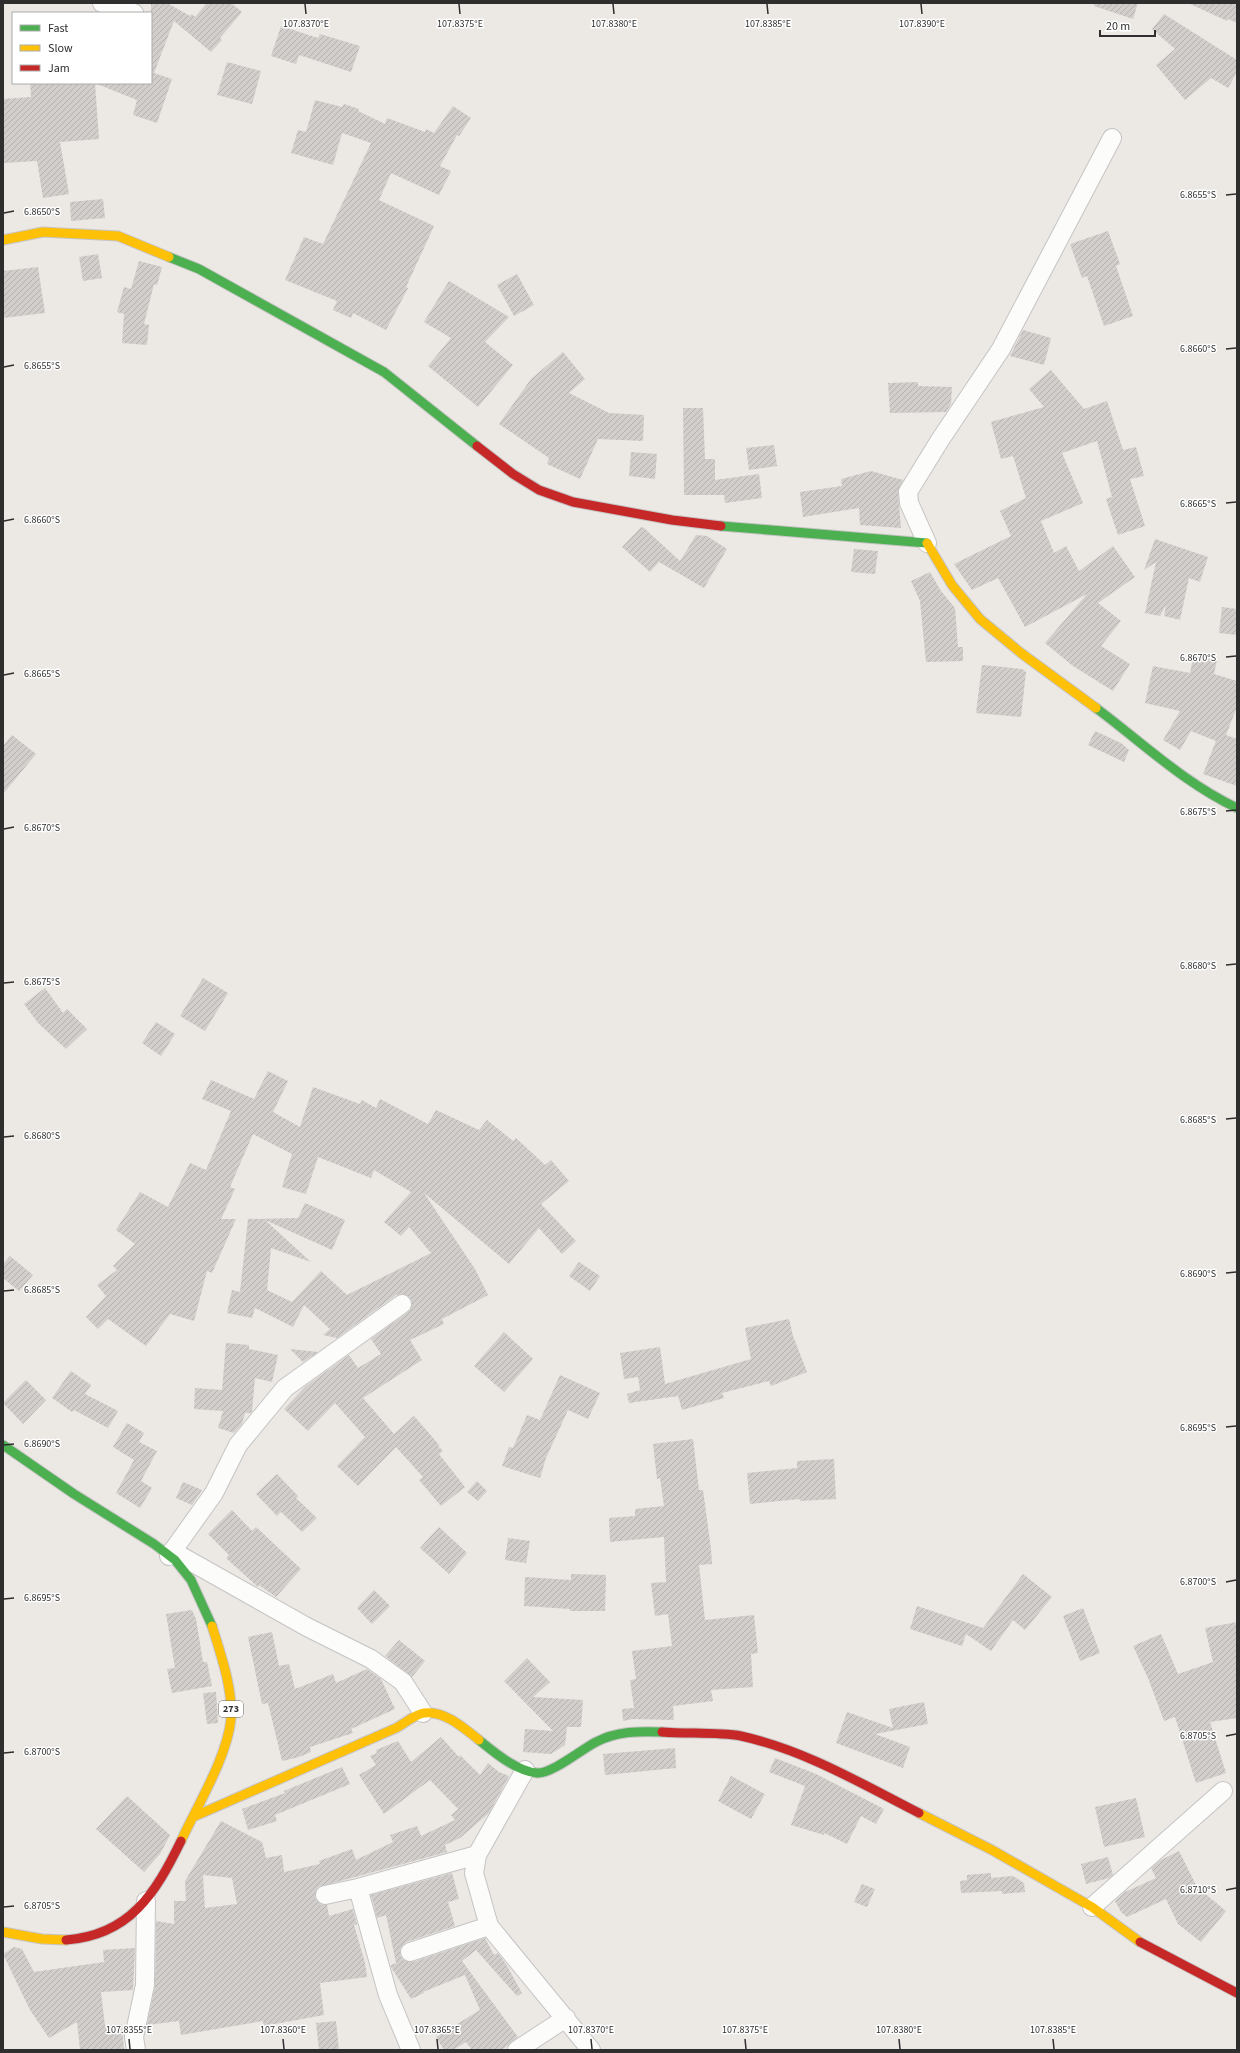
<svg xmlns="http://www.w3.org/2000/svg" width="1240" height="2053" font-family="'Source Sans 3',sans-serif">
<defs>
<pattern id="building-hatch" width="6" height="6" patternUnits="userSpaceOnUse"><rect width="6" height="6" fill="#d1cecb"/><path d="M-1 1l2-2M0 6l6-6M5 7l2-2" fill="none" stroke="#b4b1af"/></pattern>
</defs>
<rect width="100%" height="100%" fill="#ece8e4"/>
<path fill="url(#building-hatch)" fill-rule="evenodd" d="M151,3H167L190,16L192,14L195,17L207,3H231L242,12L220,38L222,40L211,52L174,21L154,73L172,79L157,123L133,115L137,100L97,84L151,83Z
M1094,3H1138L1133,19L1094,6Z
M1188,3H1237V23L1228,19L1227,21Z
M1164,14L1237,60V72L1228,88L1211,78L1185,100L1156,65L1175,49L1152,29Z
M281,26L318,38L320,34L360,46L351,72L299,55L296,64L271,56Z
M227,62L261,71L252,104L217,95Z
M30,83H95L99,139L60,142L69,194L43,198L37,161L3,163V99L31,97Z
M315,100L342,107L344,104L359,109L358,111L385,124L387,118L425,132L426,129L434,133L453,106L471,118L459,136L457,135L440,166L451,171L439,195L391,173L379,200L434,226L406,287L408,288L386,330L353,313L351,318L333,310L337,301L285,280L304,237L323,244L371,143L342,133L333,165L291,153L298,130L306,132Z
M103,199L105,218L71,221L70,202Z
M1108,231L1120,264L1116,266L1133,316L1104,326L1087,276L1082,278L1070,244Z
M98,254L102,278L83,281L79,257Z
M139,261L162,267L157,285L154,284L144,324L149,325L147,345L122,343L124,314L117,312L124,287L131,289Z
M38,267L45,313L3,318V271Z
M517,274L534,305L514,316L497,285Z
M449,281L509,317L485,342L513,365L478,407L428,366L451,338L424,322Z
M1023,330L1051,338L1044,365L1010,356Z
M563,352L585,379L569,393L609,413L644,415L643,441L598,439L580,479L547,464L549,458L499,424L531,379Z
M1051,370L1084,409L1107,401L1123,450L1136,447L1144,476L1130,479L1145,526L1118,535L1106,499L1112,497L1097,441L1062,453L1083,503L1041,521L1054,553L1066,546L1079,571L1113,546L1135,577L1098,603L1121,621L1101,646L1130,664L1113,691L1073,666L1045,643L1087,594L1025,627L998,578L972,590L954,564L1011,536L1000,511L1026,498L1013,456L1001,459L991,422L1044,407L1029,389Z
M918,382V386L952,387L951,404L946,412L890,413L888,383Z
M683,408H703L705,459H715V480L759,474L762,498L725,503L724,495H684Z
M774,445L777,466L749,470L746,448Z
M631,452L657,454L655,479L629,476Z
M871,471L903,480L898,493L901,528L860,525L859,508L803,517L800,492L842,486L841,479Z
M641,527L644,528L680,561L696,535L707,536L727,549L704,588L659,562L650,572L622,547Z
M1155,539L1208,557L1200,582L1189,578L1180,620L1164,616L1166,605L1160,616L1145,613L1156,562L1144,570Z
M854,549L878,551L875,574L851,572Z
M930,572L941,591L955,608L958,647H963V661L926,662L920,601L911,581Z
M1222,607L1237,609V635L1219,633Z
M1194,654L1217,660L1214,674L1237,681V707L1226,735L1237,739V786L1203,774L1216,741L1191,731L1180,750L1163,740L1180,711L1145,703L1153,666L1190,673Z
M982,665L1022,669L1026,672L1021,717L976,713Z
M1095,731L1121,743L1129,750L1124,762L1088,745Z
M12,735L36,754L3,794V746Z
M203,978L228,993L205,1031L180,1016Z
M45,988L63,1013L67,1009L87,1029L66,1049L38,1023L24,1004Z
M156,1022L175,1034L161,1056L142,1043Z
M268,1071L288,1081L273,1112L300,1127L313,1087L360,1104L362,1100L376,1108L380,1099L428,1124L436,1110L479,1130L487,1120L513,1141L516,1138L545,1165L551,1160L569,1181L541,1204L576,1241L562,1254L539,1228L509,1264L424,1193L475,1269L488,1295L442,1319L444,1324L410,1340L422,1360L363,1398L394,1434L414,1416L440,1446L437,1445L443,1451L439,1454L465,1487L441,1506L419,1480L423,1477L396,1447L358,1486L337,1466L365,1437L335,1403L308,1431L284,1409L306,1386L349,1355L358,1368L381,1354L371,1339L408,1312L412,1303L410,1298L401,1294L396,1295L337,1338L323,1335L330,1329L304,1305L293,1327L255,1308L252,1318L227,1313L232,1290L240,1292L248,1219L298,1218L305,1203L345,1220L332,1250L265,1220L311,1262L271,1248L267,1290L292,1302L321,1271L347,1295L431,1253L409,1227L401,1236L384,1222L411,1192L374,1170L371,1178L318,1157L306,1194L282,1187L292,1154L253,1134L230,1187L235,1189L221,1219H236L212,1273L207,1271L194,1321L170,1314L146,1346L108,1319L98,1329L86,1317L106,1296L97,1285L117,1270L113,1266L135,1244L116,1230L140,1192L168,1207L190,1163L206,1170L231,1111L202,1099L211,1080L254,1099Z
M10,1256L33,1275L19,1291L3,1278V1264Z
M579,1262L600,1276L590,1291L569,1276Z
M789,1319L793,1336L807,1372L771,1386L769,1381L722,1393L724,1398L682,1410L678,1396L629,1403L627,1394L640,1390L638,1377L624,1379L620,1353L660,1347L665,1384L751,1359L745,1328Z
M504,1332L533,1359L504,1392L474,1366Z
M226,1343L249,1345V1349L278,1355L272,1382L255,1378L252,1411L251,1413H245L242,1424L234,1433L218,1428L223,1411L194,1409L195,1388L222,1390Z
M290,1349L318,1352L303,1362Z
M71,1371L91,1385L85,1394L118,1411L108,1428L74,1410L72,1412L52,1398Z
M560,1375L600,1393L588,1419L568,1410L546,1458L540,1478L502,1466L509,1447L513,1448L527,1415L540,1420Z
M26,1380L46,1400L23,1424L3,1403Z
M127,1423L144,1433L139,1442L157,1451L141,1481L152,1488L140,1508L116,1493L134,1460L113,1447Z
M693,1439L699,1490H703L711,1549L712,1564L699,1565L705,1620L754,1615L758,1653L751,1654L753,1687L711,1690L713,1701L673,1706L674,1720L633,1719L623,1721L622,1709L634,1708L630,1680L636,1679L632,1651L672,1646L668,1614L655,1616L651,1583L666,1582L664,1537L610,1542L609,1518L635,1516V1509L664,1506L660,1478L657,1479L653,1444Z
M834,1459L836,1499L800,1501V1499L750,1504L747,1473L797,1468V1461Z
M277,1474L298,1496L296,1498L317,1518L302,1532L281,1512L277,1516L256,1494Z
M477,1481L487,1491L478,1501L467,1492Z
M183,1482L202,1490L192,1505L176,1498Z
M232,1510L252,1531L256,1527L301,1569L276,1597L259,1585L258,1587L226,1558L229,1555L208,1534Z
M439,1527L467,1553L449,1574L420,1548Z
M508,1538L530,1541L526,1563L505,1560Z
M571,1574L606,1575L605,1611H570V1609L524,1606L525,1577L571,1580Z
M1023,1574L1052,1597L1025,1630L1013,1620L991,1651L966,1634L962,1646L910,1629L917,1606L983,1628Z
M374,1590L390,1606L372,1624L357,1608Z
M1083,1608L1100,1653L1080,1661L1063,1616Z
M192,1610L196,1619L203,1662H207L212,1686L172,1693L167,1669L175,1668L166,1614Z
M1237,1622V1718L1210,1722L1226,1773L1196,1783L1175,1717L1164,1721L1148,1678L1133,1646L1161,1634L1178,1674L1213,1662L1205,1628Z
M272,1632L279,1666L289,1664L295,1689L333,1674L336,1683L367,1669L381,1679L395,1709L351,1729L353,1733L310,1747L311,1752L299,1757L282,1761L268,1703L262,1704L248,1637Z
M399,1640L425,1661L412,1677L385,1656Z
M527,1658L550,1682L533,1697L583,1700L581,1727H567L565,1745L551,1754L523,1752L525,1729L553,1731L504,1681Z
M216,1692L218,1723L207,1724L203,1693Z
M924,1702L928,1724L875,1734L910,1747L903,1768L836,1743L847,1712L893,1728L889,1709Z
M441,1737L459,1757L460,1755L480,1775L488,1763L499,1772L509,1776L489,1813L460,1838L445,1845L447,1852L318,1887L315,1898L321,1905H327L329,1916L353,1909L357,1924L354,1925L365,1963L367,1977L320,1983L324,2015L264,2026L263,2021L181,2035L179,2021L147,2025L155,1985L156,1921L174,1924V1901H186L185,1881L221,1821L262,1842L266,1858L282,1855L284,1872L320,1864L319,1861L352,1849L356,1860L393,1842L390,1835L417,1826L421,1836L455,1820L451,1815L458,1809L430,1780L384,1814L359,1775L376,1765L370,1756L377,1753L376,1750L398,1741L411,1762ZM203,1875L232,1878L237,1904L205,1908Z
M675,1748L676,1768L605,1775L603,1754Z
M775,1758L816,1774L884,1809L876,1824L861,1816L847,1844L824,1833V1835L791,1825L805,1786L769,1772Z
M342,1767L350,1784L275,1815L277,1821L248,1830L242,1809L285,1793L284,1791Z
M731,1776L765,1794L751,1819L718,1801Z
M127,1796L170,1835L160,1854L144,1872L96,1829Z
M1136,1798L1145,1837L1104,1847L1095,1807Z
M1179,1851L1197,1887L1226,1911L1201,1942L1178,1924L1166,1899L1127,1917L1121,1912L1115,1901L1125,1892L1156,1878L1151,1868L1161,1860Z
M1108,1857L1113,1875L1109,1878L1086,1884L1081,1864Z
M452,1873L459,1899L448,1902L455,1926L406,1942L400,1949V1955L403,1960L413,1962L485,1938L494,1955L498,1953L506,1964L522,1993L517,1996L476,1950L462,1961L518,2037L502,2050H472L466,2042L453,2050H444L436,2037L480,2010L465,1975L423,1992L424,1993L411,1999L391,1967V1965L396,1963L386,1915L377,1918L371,1895Z
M991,1873V1878L1013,1876L1024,1883L1025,1892L1002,1894V1891L961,1893L960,1881L967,1880V1875Z
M862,1884L875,1889L867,1907L854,1902Z
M14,1947L22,1949L34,1972L104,1962L103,1950L135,1948L133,1990L101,1992L105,2026L122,2024L124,2050H80L77,2022L49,2038L30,2010L3,1954Z
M336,2021L339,2050H319L316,2023Z"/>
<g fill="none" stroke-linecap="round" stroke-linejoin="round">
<defs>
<path id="street" d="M102,3L134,13
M927,543L909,503L908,492L940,440L1001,349L1112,138
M172,1551L307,1627L371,1659L403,1682L423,1713
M169,1556L214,1493L238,1445L285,1388L402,1304
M525,1770L477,1855L474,1873L489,1926L591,2050
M358,1888L388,1995L411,2050
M325,1895L358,1888L477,1855
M1092,1907L1223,1791
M410,1952L489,1926
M136,2050L134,2037L145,1985L146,1901
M517,2050L566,2018"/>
<path id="fast" d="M169,257L199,269L384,372L477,446
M721,526L927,543
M1096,708C1143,743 1184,783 1237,808
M3,1445L74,1494L154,1544L175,1560L191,1580L212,1626
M479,1740C494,1752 516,1771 537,1773C552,1774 582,1749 596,1742C617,1731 640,1731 662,1732"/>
<path id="slow" d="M3,240L43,232L118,236L169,257
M927,543L952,585L980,619L1021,653L1096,708
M919,1813L992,1850L1092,1907L1140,1942
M193,1817L396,1728C404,1724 415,1714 424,1713C444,1710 464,1728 479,1740
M181,1841C197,1806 227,1758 231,1719C233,1689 221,1655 212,1626
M3,1932L42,1939L66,1940"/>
<path id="jam" d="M477,446L513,474L539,490L573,502L672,520L721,526
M662,1732C687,1734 717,1732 741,1736C805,1750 862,1784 919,1813
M66,1940C130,1935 155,1894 181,1841
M1140,1942L1237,1993"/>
</defs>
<use href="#street" stroke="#c5c4c5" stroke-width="20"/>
<use href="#fast" stroke="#c5c4c5" stroke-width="11"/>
<use href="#slow" stroke="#c5c4c5" stroke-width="11"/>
<use href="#jam" stroke="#c5c4c5" stroke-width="11"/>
<use href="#street" stroke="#fcfcfb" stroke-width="18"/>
<use href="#fast" stroke="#4caf50" stroke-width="9"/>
<use href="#slow" stroke="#ffc107" stroke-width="9"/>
<use href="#jam" stroke="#c62828" stroke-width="9"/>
</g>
<path fill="none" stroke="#2e2e2e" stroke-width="1.5" d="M305,4L306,14M459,4L460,14M613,4L614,14M767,4L768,14M921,4L922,14M1226,195L1236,194M4,213L14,211M1226,349L1236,348M4,367L14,365M1226,503L1236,502M4,521L14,519M1226,657L1236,656M4,675L14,673M1226,811L1236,810M4,829L14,827M1226,965L1236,964M4,983L14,982M1226,1119L1236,1118M4,1137L14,1136M1226,1273L1236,1272M4,1291L14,1290M1226,1427L1236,1426M4,1445L14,1444M1226,1582L1236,1580M4,1599L14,1598M1226,1736L1236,1734M4,1753L14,1752M1226,1890L1236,1888M4,1907L14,1906M129,2039L130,2049M283,2039L284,2049M437,2039L438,2049M591,2039L592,2049M745,2039L746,2049M899,2039L900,2049M1053,2039L1054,2049"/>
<g text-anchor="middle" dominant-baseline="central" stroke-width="3" stroke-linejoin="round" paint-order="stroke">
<rect fill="#fff" stroke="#6d6d6d" stroke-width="1" x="219" y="1701" width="24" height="16" rx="3"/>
<g font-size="10" font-weight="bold" fill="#2e2e2e">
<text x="231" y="1709">273</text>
</g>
</g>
<g font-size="10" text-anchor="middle" fill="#2e2e2e" stroke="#fff" stroke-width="3" stroke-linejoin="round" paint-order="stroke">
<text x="306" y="27">107.8370°E</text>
<text x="460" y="27">107.8375°E</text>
<text x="614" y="27">107.8380°E</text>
<text x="768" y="27">107.8385°E</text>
<text x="922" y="27">107.8390°E</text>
<text x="1198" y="198">6.8655°S</text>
<text x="42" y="215">6.8650°S</text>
<text x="1198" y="352">6.8660°S</text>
<text x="42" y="369">6.8655°S</text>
<text x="1198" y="507">6.8665°S</text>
<text x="42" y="523">6.8660°S</text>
<text x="1198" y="661">6.8670°S</text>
<text x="42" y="677">6.8665°S</text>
<text x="1198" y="815">6.8675°S</text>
<text x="42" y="831">6.8670°S</text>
<text x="1198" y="969">6.8680°S</text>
<text x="42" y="985">6.8675°S</text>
<text x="1198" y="1123">6.8685°S</text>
<text x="42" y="1139">6.8680°S</text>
<text x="1198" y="1277">6.8690°S</text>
<text x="42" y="1293">6.8685°S</text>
<text x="1198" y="1431">6.8695°S</text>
<text x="42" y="1447">6.8690°S</text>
<text x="1198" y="1585">6.8700°S</text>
<text x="42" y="1601">6.8695°S</text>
<text x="1198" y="1739">6.8705°S</text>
<text x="42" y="1755">6.8700°S</text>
<text x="1198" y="1893">6.8710°S</text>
<text x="42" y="1909">6.8705°S</text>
<text x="129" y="2033">107.8355°E</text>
<text x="283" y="2033">107.8360°E</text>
<text x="437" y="2033">107.8365°E</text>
<text x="591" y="2033">107.8370°E</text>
<text x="745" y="2033">107.8375°E</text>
<text x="899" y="2033">107.8380°E</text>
<text x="1053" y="2033">107.8385°E</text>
</g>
<rect width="1240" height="2053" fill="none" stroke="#2e2e2e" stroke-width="8"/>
<rect x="12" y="12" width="140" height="72" fill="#ffffff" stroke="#ababab"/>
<rect x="20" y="25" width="20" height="6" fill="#4caf50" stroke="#ababab"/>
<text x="48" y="32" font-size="12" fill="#2e2e2e">Fast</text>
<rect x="20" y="45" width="20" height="6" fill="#ffc107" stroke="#ababab"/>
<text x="48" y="52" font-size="12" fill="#2e2e2e">Slow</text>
<rect x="20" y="65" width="20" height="6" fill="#c62828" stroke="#ababab"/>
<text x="48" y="72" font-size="12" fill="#2e2e2e">Jam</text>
<path d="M1100 30v6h55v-6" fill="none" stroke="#2e2e2e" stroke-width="2"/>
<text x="1106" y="30" font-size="12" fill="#2e2e2e" stroke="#ffffff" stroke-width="3" paint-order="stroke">20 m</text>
</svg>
